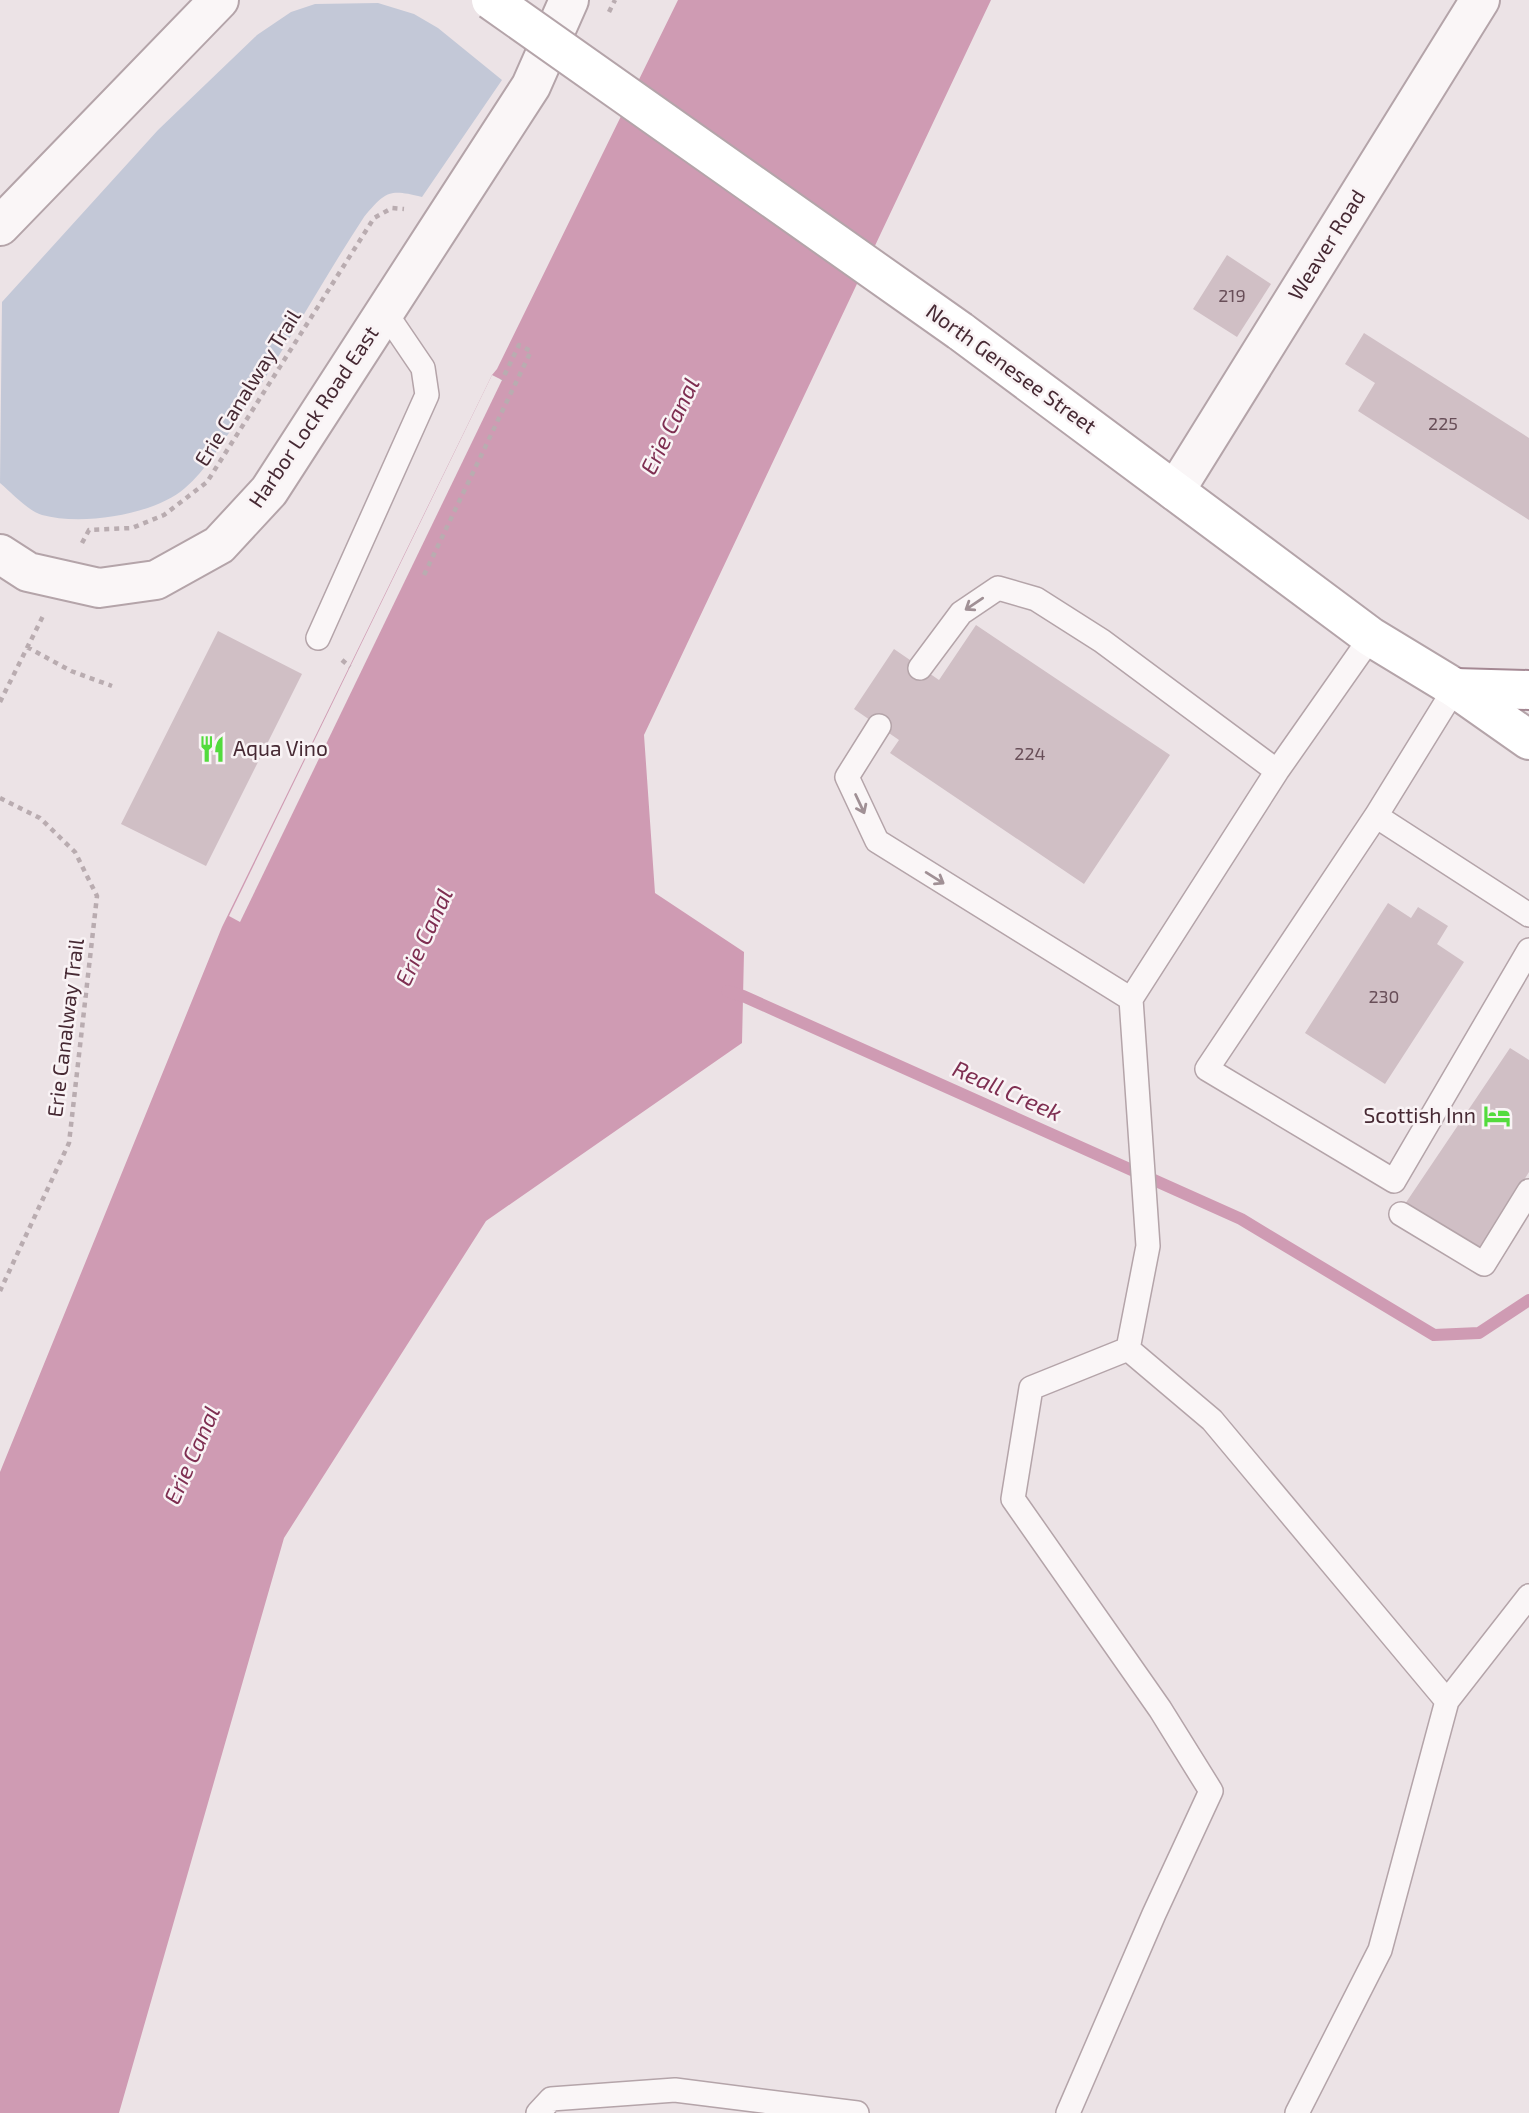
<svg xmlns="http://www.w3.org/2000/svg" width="1529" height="2113" viewBox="0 0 1529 2113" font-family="'Exo 2',sans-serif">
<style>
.green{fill:#c3c8d7}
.water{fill:#cf9bb3}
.pier{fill:#ece3e6}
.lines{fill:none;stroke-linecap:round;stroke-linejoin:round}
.stream{stroke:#cf9bb3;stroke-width:12}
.building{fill:#d0bfc5}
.lane-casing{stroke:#b4a4a9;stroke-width:26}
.street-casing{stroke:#b4a4a9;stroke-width:42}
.secondary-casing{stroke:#b4a4a9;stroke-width:42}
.highway-casing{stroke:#a48893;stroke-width:42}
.path{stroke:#b9acb0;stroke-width:4.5;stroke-dasharray:5 5;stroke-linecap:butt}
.lane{stroke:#faf6f7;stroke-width:23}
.street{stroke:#faf6f7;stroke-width:38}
.secondary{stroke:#fff;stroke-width:38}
.highway{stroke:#fff;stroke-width:38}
.secondary-bridge-casing{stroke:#b4a4a9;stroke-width:42;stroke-linecap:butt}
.secondary-bridge{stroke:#fff;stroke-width:38}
.oneway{stroke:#a09095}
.labels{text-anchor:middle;stroke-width:5;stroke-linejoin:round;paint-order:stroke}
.number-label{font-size:18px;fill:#684e58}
.street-label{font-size:21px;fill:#462933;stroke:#f9f3f5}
.poi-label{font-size:21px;fill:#462933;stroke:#f9f3f5;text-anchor:start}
.water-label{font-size:23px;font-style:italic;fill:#7e2e51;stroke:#f9f3f5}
</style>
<rect width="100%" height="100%" fill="#ece3e6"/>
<path class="green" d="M378,3L414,14L438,28L502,80L422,197C389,189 386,191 364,217C320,284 282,355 237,421C221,444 206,470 185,488C154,515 82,526 42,515C28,511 12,493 0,483L2,302L158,130L257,35L291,12L315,4Z"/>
<path class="water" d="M678,0H991L644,735L655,893L744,952L742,1043L486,1221L284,1538L119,2113H0V1472L222,927L492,375L497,369Z"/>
<path class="pier" d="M492,375L502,380L240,922L229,916Z"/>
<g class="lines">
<path class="stream" d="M727,991L743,996L1241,1219L1434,1335L1479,1333L1529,1300"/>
</g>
<path class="building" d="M1227,255L1271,284L1237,337L1193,309Z
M1364,333L1529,438V520L1358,411L1375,383L1345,364Z
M976,625L1170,755L1084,884L890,753L899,740L854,709L894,649L939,680Z
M218,631L302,674L206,866L121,824Z
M1388,903L1411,918L1418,907L1448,926L1437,944L1464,962L1385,1084L1305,1033Z
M1510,1048L1529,1060V1172L1479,1252L1405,1204Z"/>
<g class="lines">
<defs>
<path id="lane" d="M318,638L427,395L423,368L385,312
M920,668L961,613L998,588L1036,599L1102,641L1277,771
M1455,688L1376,816L1207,1069L1394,1181L1529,950
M879,726L847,777L877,841L1131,999
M1376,816L1529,915
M1401,1214L1484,1264L1529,1191
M1128,1349L1148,1246L1131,999L1277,771L1371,637
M538,2113L551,2099L675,2090L857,2113
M1068,2113L1154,1914L1211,1791L1160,1709L1013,1499L1031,1388L1128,1349L1212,1420L1447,1701
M1297,2113L1380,1950L1447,1701L1529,1596"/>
<path id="street" d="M0,226L219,0
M1175,491L1480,0
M0,554L28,572L99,588L156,580L219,545L269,491L439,228L531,86L569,0"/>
<path id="secondary" d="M960,331L1371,637L1455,688L1529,740"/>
<path id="highway" d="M1455,688L1529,690"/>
</defs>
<use href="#lane" class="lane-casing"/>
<use href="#street" class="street-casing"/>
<use href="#secondary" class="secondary-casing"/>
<use href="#highway" class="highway-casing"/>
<path class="path" d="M609,12L615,0
M82,543L89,530L132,528L164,515L207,482L374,218L392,208L404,209
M424,575L531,351L519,345L502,380
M27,647L71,671L112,686
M342,660L350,667
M0,702L43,616
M0,798L40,818L75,852L97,896L69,1143L0,1291"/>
<use href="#lane" class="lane"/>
<use href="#street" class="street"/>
<use href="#secondary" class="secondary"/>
<use href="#highway" class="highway"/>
<defs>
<path id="secondary-bridge" d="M491,0L960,331"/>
</defs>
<use href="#secondary-bridge" class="secondary-bridge-casing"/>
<use href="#secondary-bridge" class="secondary-bridge"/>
</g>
<defs><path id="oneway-shaft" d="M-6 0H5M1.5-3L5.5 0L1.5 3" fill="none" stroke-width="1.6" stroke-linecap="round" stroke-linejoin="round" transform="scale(1.75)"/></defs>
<g class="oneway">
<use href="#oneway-shaft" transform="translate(974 604) rotate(146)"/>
<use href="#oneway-shaft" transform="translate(860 804) rotate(65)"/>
<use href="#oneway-shaft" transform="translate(935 878) rotate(32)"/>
</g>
<defs>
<symbol id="restaurant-bare" viewBox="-9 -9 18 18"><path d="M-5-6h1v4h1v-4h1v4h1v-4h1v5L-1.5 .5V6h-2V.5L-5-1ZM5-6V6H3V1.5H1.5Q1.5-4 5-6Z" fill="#53db3d" stroke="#f9f3f5" stroke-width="2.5" paint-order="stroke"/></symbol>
<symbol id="hotel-bare" viewBox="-9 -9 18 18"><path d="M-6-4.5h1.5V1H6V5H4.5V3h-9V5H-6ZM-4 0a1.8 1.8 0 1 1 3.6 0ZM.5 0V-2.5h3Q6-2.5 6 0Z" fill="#53db3d" stroke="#f9f3f5" stroke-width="2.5" paint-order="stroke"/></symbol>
</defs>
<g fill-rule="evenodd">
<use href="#restaurant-bare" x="193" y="730" width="38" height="38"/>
<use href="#hotel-bare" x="1478" y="1097" width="38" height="38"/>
</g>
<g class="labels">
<g class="number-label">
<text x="1232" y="302">219</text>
<text x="1443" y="430">225</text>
<text x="1030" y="760">224</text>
<text x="1384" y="1003">230</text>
</g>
<g class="street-label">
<text transform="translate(1327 245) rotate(-58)" y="7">Weaver Road</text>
<text transform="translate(1011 369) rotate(36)" y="7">North Genesee Street</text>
<text transform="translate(248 388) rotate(-58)" y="7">Erie Canalway Trail</text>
<text transform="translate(314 417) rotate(-56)" y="7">Harbor Lock Road East</text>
<text transform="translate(66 1028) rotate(-83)" y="7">Erie Canalway Trail</text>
</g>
<g class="poi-label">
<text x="233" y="756">Aqua Vino</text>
<text x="1476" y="1123" text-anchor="end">Scottish Inn</text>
</g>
<g class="water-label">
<text transform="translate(670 426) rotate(-64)" y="8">Erie Canal</text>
<text transform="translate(424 937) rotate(-65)" y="8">Erie Canal</text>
<text transform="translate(1007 1091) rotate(24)" y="8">Reall Creek</text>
<text transform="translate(192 1455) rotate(-66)" y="8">Erie Canal</text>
</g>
</g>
</svg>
